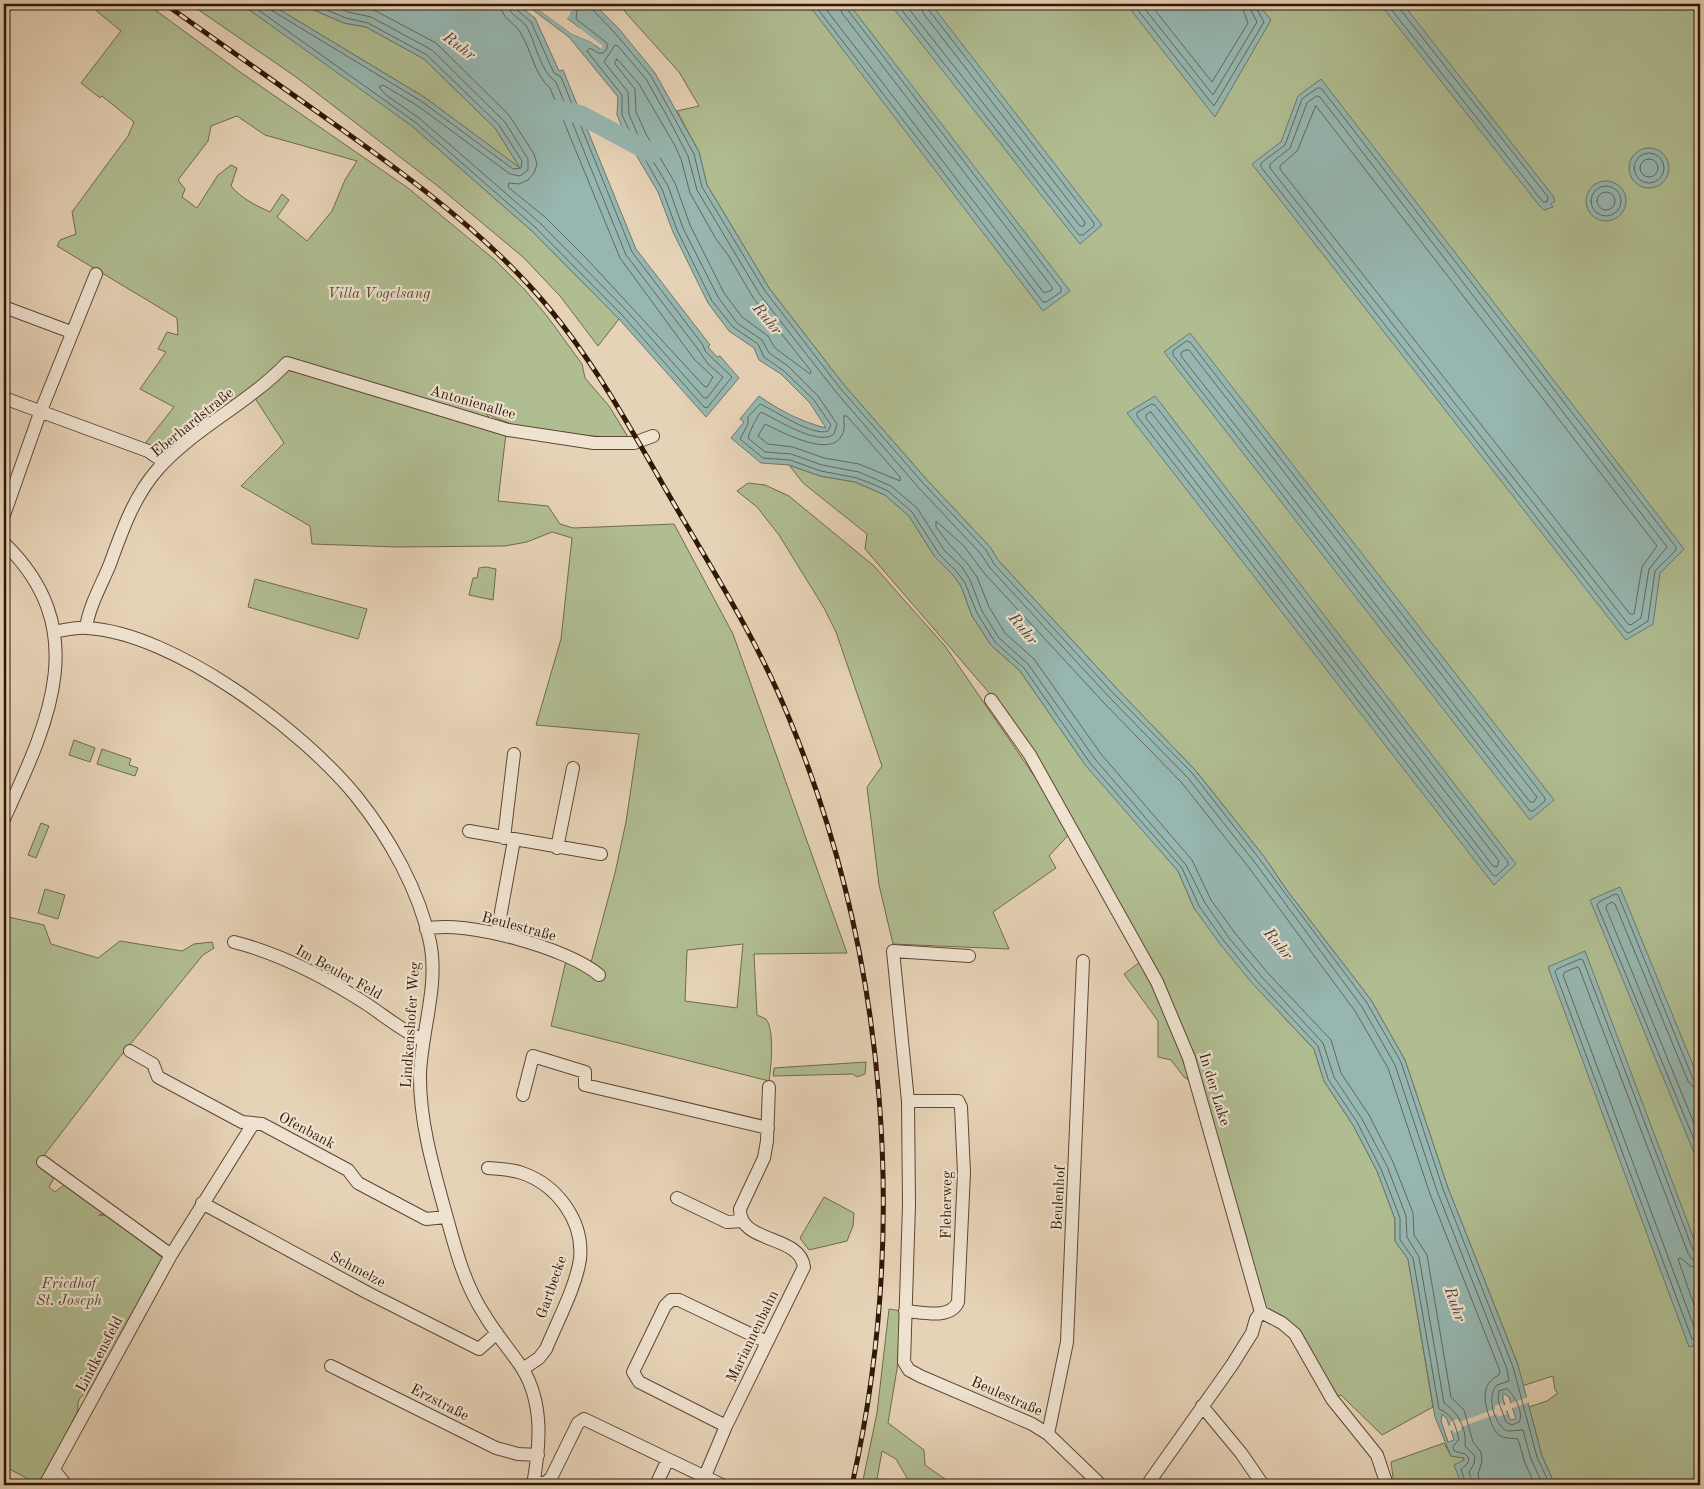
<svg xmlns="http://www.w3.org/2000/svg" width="1704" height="1489" viewBox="0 0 1704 1489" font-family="'Old Standard TT',serif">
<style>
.green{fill:#b0bd91;stroke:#706a4b;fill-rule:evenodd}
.water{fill:#96b7b1;stroke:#6e776c;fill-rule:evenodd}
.pier{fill:#e6d2b6}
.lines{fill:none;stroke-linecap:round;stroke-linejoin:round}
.shore{stroke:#64675b;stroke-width:1}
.river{stroke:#96b7b1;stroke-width:19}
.minor-casing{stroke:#5e4631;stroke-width:14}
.minor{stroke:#efe2d0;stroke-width:12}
.rail-casing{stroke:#311705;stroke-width:5}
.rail{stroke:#efe2d0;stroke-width:3;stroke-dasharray:9;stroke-linecap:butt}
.labels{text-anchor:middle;stroke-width:4.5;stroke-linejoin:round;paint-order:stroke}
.park-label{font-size:15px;font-style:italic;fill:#57492f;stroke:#efe2d0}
.street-label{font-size:15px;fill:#311705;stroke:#efe2d0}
.water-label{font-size:16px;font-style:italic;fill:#4f4739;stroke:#efe2d0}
</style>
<rect width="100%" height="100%" fill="#e6d2b6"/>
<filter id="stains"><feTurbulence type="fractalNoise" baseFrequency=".004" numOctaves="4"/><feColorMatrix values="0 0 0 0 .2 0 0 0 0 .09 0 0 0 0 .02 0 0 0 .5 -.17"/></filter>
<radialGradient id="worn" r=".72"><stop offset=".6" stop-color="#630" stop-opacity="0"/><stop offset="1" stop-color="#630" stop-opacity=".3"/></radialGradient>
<path class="green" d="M88,4H147L240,72L408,188L495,260L525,290L547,316L582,364L585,378L609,406L628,437L619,438C576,434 525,435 486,413L495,426L506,433L498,501L548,506L560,524L573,528L674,524L733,634L847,953L754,954L757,1015L766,1019C775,1031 771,1067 769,1081L551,1026L567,956L590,966L615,873L626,822L639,734L536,725L561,639L572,538L552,532L527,542L505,546L398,547L312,544L310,526L241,486L284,443L251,392L173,449L143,446L174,407L140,389L166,352L158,349L167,332L178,335L177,318L57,246L60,240L76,234L72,212L128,136L134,122L102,96L100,98L81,83L121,31ZM237,116L265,135L357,161L345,180L332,211L307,241L277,217L289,200L282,194L270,212C255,205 242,199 231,186L237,168L231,165L218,175L197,208L182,197L185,189L178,180L208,141L211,126ZM743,944L737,1008L685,1001L687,950Z
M190,4H241L366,92L412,126L532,231L619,319L598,346L560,296L523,257L439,187L296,77Z
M270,4H300L344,23L366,27L424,59L495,128L521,169L424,97Z
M618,4H1700V1485H1555L1542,1456L1529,1407L1547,1401L1558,1393L1555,1390L1553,1376L1522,1386L1518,1365L1448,1188L1405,1060L1371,1000L1286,889L1265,858L1196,771L1119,691L998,560L990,547L927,480L844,385L769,288L707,185L699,152L677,111L699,106L679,72Z
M789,465L820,476L855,482L873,490L885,495L909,516L935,557L953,575L961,586L972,616L991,645L1020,671L1080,757L1178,871L1194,908L1279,1012L1314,1049L1324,1081L1353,1125L1377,1171L1395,1219V1241L1408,1259L1433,1407L1382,1435L1341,1395L1334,1398L1296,1333L1263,1312L1197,1085L1184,1077L1171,1060L1158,1057V1021L1124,974L1144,959L991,695L865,549L867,534L803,483Z
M748,483L765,485L789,496L874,566L945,646L1072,831L1049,856L1056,868L993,912L1009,949L893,944L879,885L867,787L882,766L836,632L824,608L779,535L757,507L737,491Z
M486,567L496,569L493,600L469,595L473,578H477L479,568Z
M255,579L367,609L358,639L248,607Z
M74,740L95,748L90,762L69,755Z
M102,749L131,759L129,765L138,768L135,776L97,764Z
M41,823L49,826L36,858L28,855Z
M45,889L65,895L58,919L38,913Z
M4,916L44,925L51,944L98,958L120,941L182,951L194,944L212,942L214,948L203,955L119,1058L39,1162L54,1178L49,1187L55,1192L64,1185L110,1214L99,1215H108L164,1259L90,1391C80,1396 77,1399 78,1411L39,1485L4,1466Z
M866,1062L865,1074L857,1077L853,1074L773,1076L774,1068Z
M824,1197L854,1213L853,1226L847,1241L809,1250L800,1238Z
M889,1309L901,1311L897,1369L888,1423L924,1450L925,1465L945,1479L946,1485H911L896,1459L882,1451L876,1485H862L877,1413Z
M1444,1443L1451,1456L1464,1458L1459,1479L1462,1485H1394L1391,1462Z"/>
<path class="water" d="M241,4H270L424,97L520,168L495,128L424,59L366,27L344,23L300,4H517L535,18L559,71L563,70L636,249L710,345L708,347L717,357L720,356L739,378L706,417L619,319L532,231L412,126Z
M525,4H531L572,34L591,42L600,49L575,24L567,19L569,14L572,13L564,4H594L619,29L655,73L699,152L707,185L769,288L844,385L927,480L990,547L998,560L1119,691L1196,771L1265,858L1286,889L1371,1000L1405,1060L1448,1188L1518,1365L1542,1456L1555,1485H1462L1454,1465L1464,1460V1458L1451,1456L1435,1417L1408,1259L1395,1241V1219L1377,1171L1353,1125L1324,1081L1314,1049L1252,983L1220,944L1194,908L1178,871L1086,766L1020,671L991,645L972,616L961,586L953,575L935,557L909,516L885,495L855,482L820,476L789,465L761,463L731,438L744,422L740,419L759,396C780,411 802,422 826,428L810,403L781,374L759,360L754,348L729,331L708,303L673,232L658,192L629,143L617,115L618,97L569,37ZM1503,1393L1509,1397L1516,1419L1510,1420L1503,1399ZM1442,1414L1447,1419L1454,1440L1448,1442L1441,1421Z
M808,4H849L1070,291L1043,311Z
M890,4H931L1102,225L1080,244Z
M1126,4H1258L1271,20L1215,117Z
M1380,4H1403L1553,196L1555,201L1551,204L1553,207L1544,210L1539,205Z
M1321,79L1684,549L1660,573L1653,624L1626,640L1252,164L1281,142L1298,96Z
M1629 168a20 20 0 1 1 40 0a20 20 0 1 1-40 0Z
M1586 201a20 20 0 1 1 40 0a20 20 0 1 1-40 0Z
M1190,333L1554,800L1530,820L1164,352Z
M1155,396L1516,864L1494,885L1127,413Z
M1620,887L1700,1082V1167L1590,900Z
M1585,951L1700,1255V1344L1689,1347L1548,967Z"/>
<path class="pier" d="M531,4H536L573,32L589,38L565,21L566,13L570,12L562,4H564L572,11L567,19L603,46L601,49L591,42L572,34Z
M1528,1397L1530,1402L1510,1409L1509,1404Z
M1502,1403L1503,1406L1507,1404L1509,1410L1505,1411L1506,1414L1498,1417L1497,1414L1461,1427V1430L1454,1433L1453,1430L1449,1431L1447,1427L1451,1425L1450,1422L1457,1419L1459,1422L1495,1409V1406Z"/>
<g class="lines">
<path class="shore" d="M250,4L415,122L535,227L623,316L704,407L707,408L732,377L705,351L703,345L632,252L561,77L554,73L531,22L516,9L514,4
M268,4L271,10L421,101L513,169L521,168L522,161L499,125L427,55L368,23L346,18L312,4
M328,4L348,12L371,17L432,50L505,122L528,159V170L520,176L510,174L418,106L383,85L379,87L386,95L419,118L540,223L627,311L704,398H707L723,377L708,364L697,348L626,255L556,82C540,71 536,44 527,27C521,18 509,16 508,4
M347,4L374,10L436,43L509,115L534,154L537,164L534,173L528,180L519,184L509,183L508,187L545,217L586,258L704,386L707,387L713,377L694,359L620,258L550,88C534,74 531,49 520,32C513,21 501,19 501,4
M572,4L577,10L576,19L607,43V49L603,53H598L590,48L587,51L622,95V115L634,140L662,189L677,230L712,301L733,327L758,344L764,357L784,371L814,400L831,425L828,431C813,437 774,410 760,404L748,417V424L740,439L763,458L790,460L821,471L857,478L875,485L888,491L912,512L939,554L957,572L965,583L977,613L995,642L1024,668L1090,763L1182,868L1199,906L1224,941L1256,980L1318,1046L1328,1079L1357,1122L1381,1169L1400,1218V1240L1413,1258L1439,1409C1454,1416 1454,1422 1459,1439L1453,1447L1454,1451L1465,1454L1469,1458L1468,1463L1461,1469L1466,1485
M591,4L592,9L615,33L651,76L694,154L702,187L765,291L840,388L923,483L986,550L994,564L1115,695L1193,774L1261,861L1367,1003L1401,1062L1443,1189L1513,1367L1537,1457L1550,1485
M814,4L1043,302H1046L1061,292V288L847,9L845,4
M822,4L1044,293L1052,290V287L842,13L839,4
M897,4L1079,235H1083L1094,226V223L928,9L927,4
M905,4L1080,226H1084L1085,222L923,13L921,4
M1133,4L1214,106L1264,22L1254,4
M1141,4L1213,95L1257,22L1248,4
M1150,4L1212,82L1248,23L1241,4
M1387,4L1543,202H1547L1548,197L1400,9L1399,4
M617,59L639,84L674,144L681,159L690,193L716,239L728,255L754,299L811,371L810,374L775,348L768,336L742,317L724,293L690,225L675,183L646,134L636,112L635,89L615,64Z
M1318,88H1321L1676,547V550L1655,571L1648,621L1629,633L1626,632L1261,167V163L1285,145L1302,99Z
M1317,96L1320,97L1667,547L1649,569L1641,618L1631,625L1628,624L1270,168V164L1290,148L1307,103Z
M1316,106L1657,546L1642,567L1634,614H1630L1280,169V166L1297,151Z
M1634 168a15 15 0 1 1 30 0a15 15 0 1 1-30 0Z
M1640 168a9 9 0 1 1 18 0a9 9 0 1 1-18 0Z
M1591 201a15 15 0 1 1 30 0a15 15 0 1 1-30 0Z
M1597 201a9 9 0 1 1 18 0a9 9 0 1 1-18 0Z
M1187,341L1190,342L1545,798V801L1533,811H1530L1173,355V351Z
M1186,350H1189L1537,797L1534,802H1530L1181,356V353Z
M1152,404L1155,405L1508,862V865L1496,876L1493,875L1137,416V413Z
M1151,412L1499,861L1497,867L1493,866L1146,418V415Z
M844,416H847L900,477V481L859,464L824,458L793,447L768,444L758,436L765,424C782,432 831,459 842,435C846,428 843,422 844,416Z
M1700,1082L1693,1079L1618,895L1615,894L1599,902L1597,905L1700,1154
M1700,1088L1693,1087L1688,1081L1615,904L1612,902L1607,905L1606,908L1700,1138
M1700,1254L1693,1250L1583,960L1580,959L1557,969L1555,972L1692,1339L1700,1340
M1700,1261L1692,1259L1688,1253L1579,968L1577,967L1565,972L1563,975L1696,1332L1700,1333
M1700,1268L1690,1266L1681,1258L1678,1259L1700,1322
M1507,1389C1515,1395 1524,1413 1519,1422L1512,1425L1506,1422L1498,1400L1499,1391Z
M1473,1485L1469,1472L1474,1464L1475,1456L1465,1446C1467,1429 1458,1412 1444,1403L1419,1257L1407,1237L1406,1216L1387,1166L1362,1119L1334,1077L1323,1043L1261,976L1229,938L1205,903L1186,865L1095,759L1028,664L999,638L982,611L970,580L962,567L944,550L917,508L891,486L859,472L822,465L791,454L765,452L748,438C749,433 757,416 761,412C776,419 819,447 834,434L837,424L818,396L788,366L769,353L762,340L737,323L718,297L683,228L668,186L639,138L629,114L628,92L604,62L615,45L618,46L646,79L667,116L688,156L697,190L760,295L836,392L918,487L981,554L990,568L1111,699L1188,778L1256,864L1362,1007L1395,1065L1437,1191L1507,1369L1509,1381L1497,1385C1486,1396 1494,1424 1507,1431L1523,1430L1531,1459L1543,1485
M1480,1485L1478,1474L1482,1462L1481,1452L1473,1442L1464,1410L1451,1397L1427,1255L1414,1235L1413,1213L1393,1162L1369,1115L1341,1073L1331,1040L1266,971L1235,933L1211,900L1192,860L1101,754L1034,659L1005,633L989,607L977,577L967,563L950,545L936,527V521L964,546L984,573L1105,704L1182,783L1250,869L1355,1011L1388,1068L1430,1194L1500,1371L1499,1375C1480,1384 1484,1402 1490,1419C1492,1425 1494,1431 1499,1435C1505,1439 1512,1438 1518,1439L1525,1463L1535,1485"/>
<path class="river" d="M557,109L581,115L652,153"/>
<defs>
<path id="minor" d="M4,307L71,332
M4,398L148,451L164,462
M4,515L40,413L96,274
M4,543C94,630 48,723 4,819
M86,628C89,606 102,584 110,564C122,531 134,496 158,469C193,429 249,403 287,363L508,430L594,443H634L653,436
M54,632C65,630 76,627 87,628C174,633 302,730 356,796C389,837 419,890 430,942C439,985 422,1029 420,1073C419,1121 434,1171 447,1218C456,1251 465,1285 484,1314C495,1333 510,1350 522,1368C544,1403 540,1446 533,1485
M991,700L1030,755L1157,982L1189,1058L1261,1312L1282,1323L1295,1334L1332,1399L1377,1455L1387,1485
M469,831L601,854
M504,838L514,754
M557,848L573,768
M426,929C464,919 570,949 599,975
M497,934L514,840
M234,942C281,954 325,977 365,1003C385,1016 402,1031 423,1040
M969,956L893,951L908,1101L909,1205L904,1362L909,1370L920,1376L1032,1424L1048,1434L1101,1485
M130,1051L153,1064L158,1077L242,1122L262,1124L320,1155L348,1170L358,1183L426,1219L446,1217
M523,1095L533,1056L585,1072V1085L768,1128
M43,1162L171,1255
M488,1168C499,1169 511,1169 522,1173C557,1185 584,1221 580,1259C576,1287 557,1322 546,1349L539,1358L523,1369
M677,1198L727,1222L742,1221
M202,1203L368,1293L479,1349L497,1333
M905,1311C922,1312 950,1320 958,1302L964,1173L961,1107L958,1101H908
M331,1366L496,1448L518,1454L538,1455
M1202,1406L1241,1453L1263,1485
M726,1426L639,1382L633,1372L665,1306L671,1300H679L767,1342
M1048,1434L1067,1342L1083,961
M54,1470L66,1485
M705,1476L726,1426L804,1267C800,1234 739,1244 740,1209L764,1158L767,1141L769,1087
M533,1483H545L551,1478L578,1423L584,1419L722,1485
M45,1485L171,1255L253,1124
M656,1485L668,1459
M1147,1485L1232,1365L1252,1333L1256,1319L1261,1312"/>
</defs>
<use href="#minor" class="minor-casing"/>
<use href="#minor" class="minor"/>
<defs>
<path id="rail" d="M165,4C220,43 275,82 330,121C399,170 468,220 526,282C589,349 631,430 677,509C717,577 759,644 789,718C888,957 909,1233 852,1485"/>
</defs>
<use href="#rail" class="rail-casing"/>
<use href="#rail" class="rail"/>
</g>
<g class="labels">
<g class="park-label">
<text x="379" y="298">Villa Vogelsang</text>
<text x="69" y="1288">Friedhof<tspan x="69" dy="17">St. Joseph</tspan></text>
</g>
<g class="street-label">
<text transform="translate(473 402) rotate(16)" y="5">Antonienallee</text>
<text transform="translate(192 422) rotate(-39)" y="5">Eberhardstraße</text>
<text transform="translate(519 926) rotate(15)" y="5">Beulestraße</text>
<text transform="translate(339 972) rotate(29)" y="5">Im Beuler Feld</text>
<text transform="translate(410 1025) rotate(-86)" y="5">Lindkenshofer Weg</text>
<text transform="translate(1215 1089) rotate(73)" y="5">In der Lake</text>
<text transform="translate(307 1130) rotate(28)" y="5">Ofenbank</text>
<text transform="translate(1058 1198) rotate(-87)" y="5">Beulenhof</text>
<text transform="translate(946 1205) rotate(-89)" y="5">Fleherweg</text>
<text transform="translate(358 1269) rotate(28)" y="5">Schmelze</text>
<text transform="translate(551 1287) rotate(-71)" y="5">Gartbecke</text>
<text transform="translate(752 1336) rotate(-64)" y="5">Mariannenbahn</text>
<text transform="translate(99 1354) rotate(-62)" y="5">Lindkensfeld</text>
<text transform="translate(1007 1396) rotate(24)" y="5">Beulestraße</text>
<text transform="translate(440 1402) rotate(27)" y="5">Erzstraße</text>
</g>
<g class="water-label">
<text transform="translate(460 45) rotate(37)" y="6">Ruhr</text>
<text transform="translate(768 318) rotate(50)" y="6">Ruhr</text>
<text transform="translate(1024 628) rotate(51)" y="6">Ruhr</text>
<text transform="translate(1279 943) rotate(51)" y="6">Ruhr</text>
<text transform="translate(1456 1304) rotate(71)" y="6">Ruhr</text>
</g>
</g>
<rect width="1704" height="1489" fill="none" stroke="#e6d2b6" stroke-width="20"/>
<rect x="5" y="5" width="1694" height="1479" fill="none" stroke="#311705" stroke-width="2.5"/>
<rect x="10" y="10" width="1684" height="1469" fill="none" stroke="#311705"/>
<rect width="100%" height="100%" filter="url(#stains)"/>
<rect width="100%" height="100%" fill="url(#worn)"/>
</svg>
